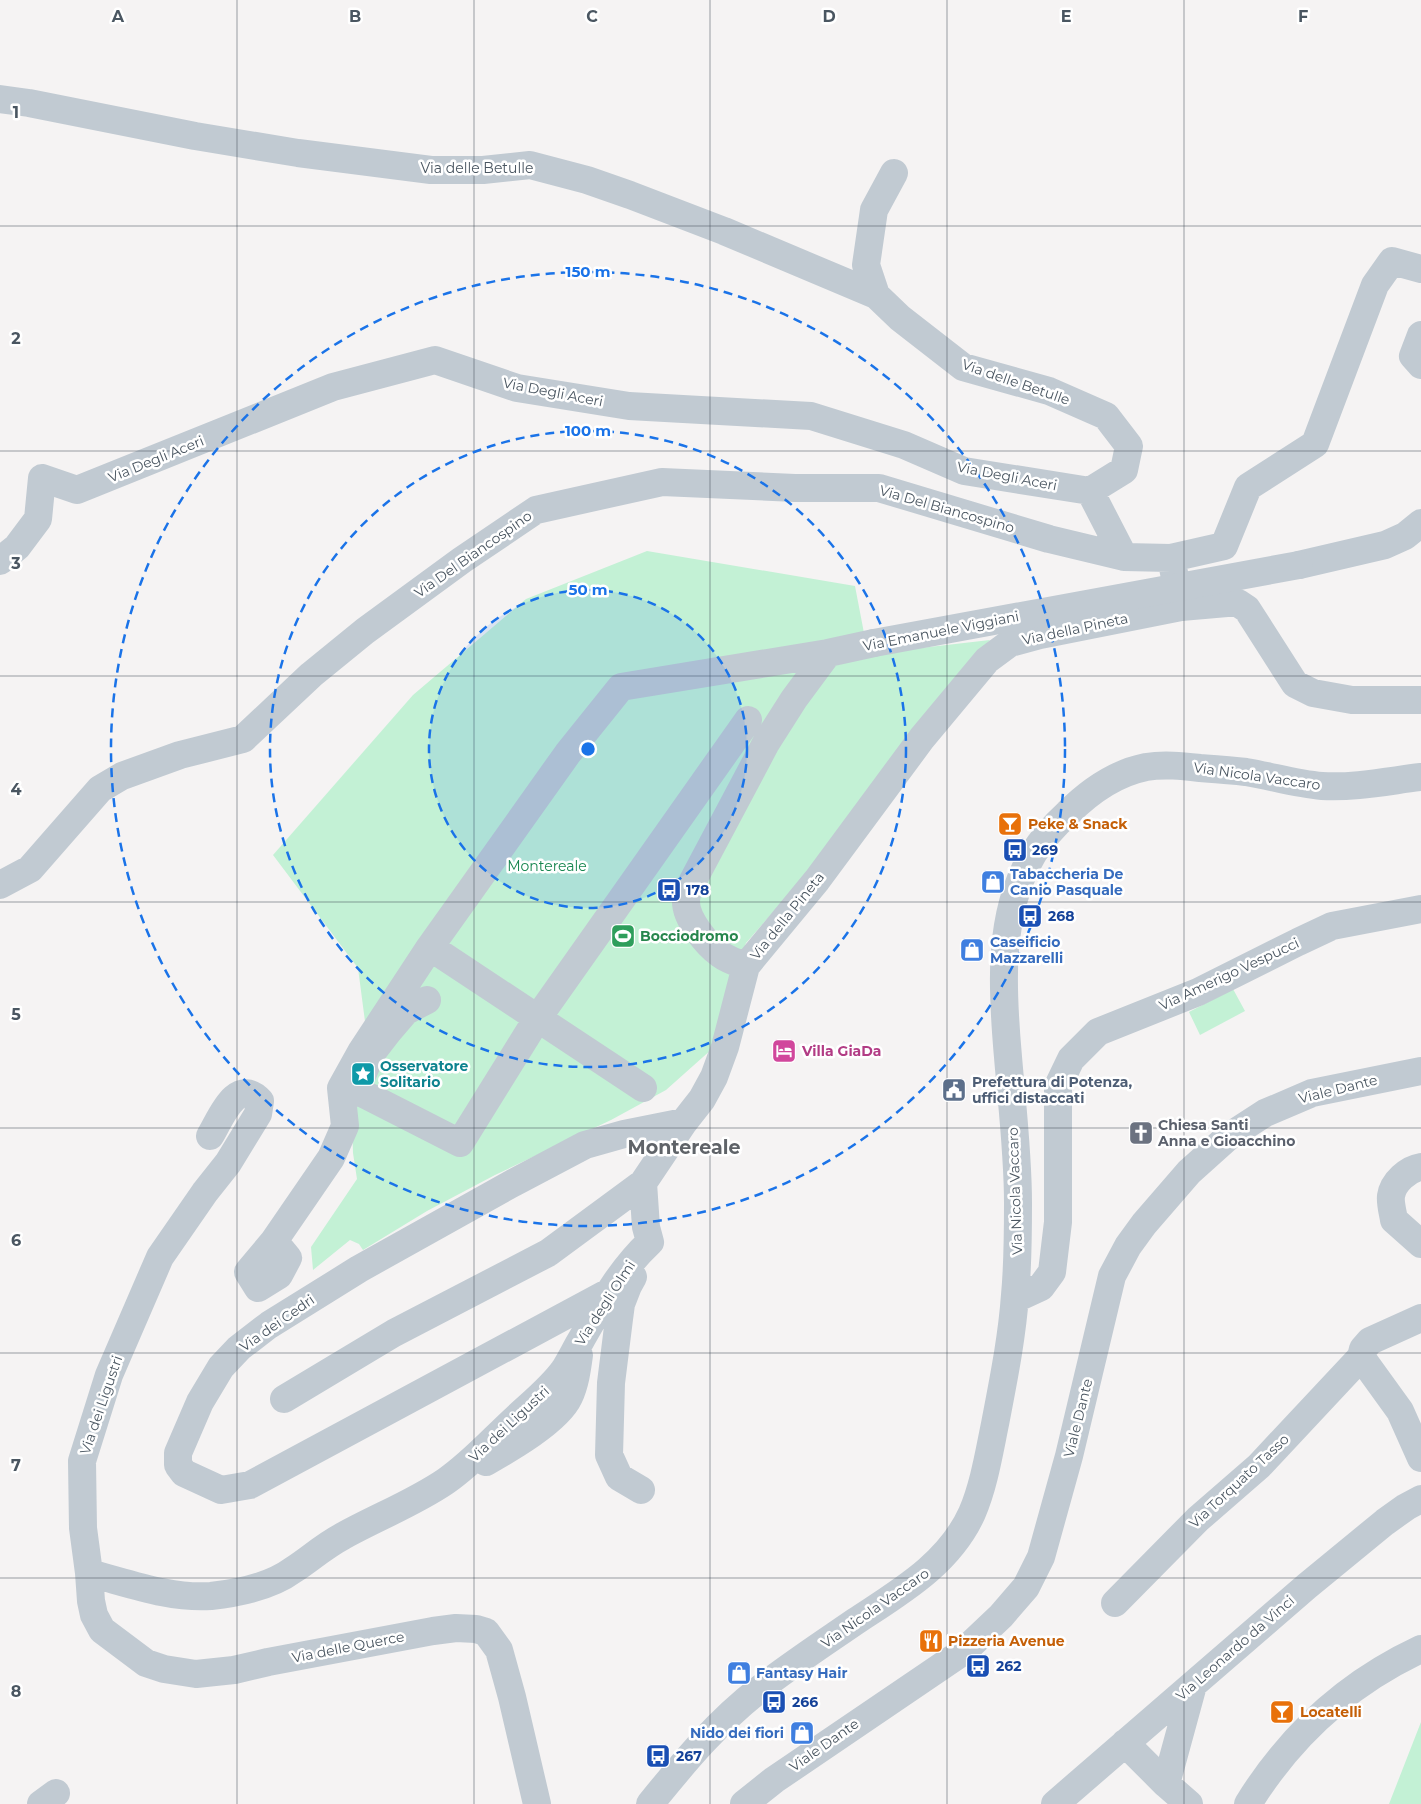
<svg xmlns="http://www.w3.org/2000/svg" width="1421" height="1804" viewBox="0 0 1421 1804" font-family="Montserrat,sans-serif">
<style>
.green{fill:#c3f1d5}
.lines{fill:none;stroke-linecap:round;stroke-linejoin:round}
.minor{stroke:#c1cad2;stroke-width:28}
.minor-bridge{stroke:#c1cad2;stroke-width:28}
.grid{fill:none;stroke:#4a5661;stroke-width:1;stroke-opacity:0.55}
.ring{fill:none;stroke:#1a73e8;stroke-width:2.5;stroke-dasharray:9 6}
.labels{text-anchor:middle;stroke-width:5;stroke-linejoin:round;paint-order:stroke}
.street-label{font-size:14px;fill:#4a5661;stroke:#fff}
.food-label{font-size:14px;font-weight:bold;fill:#c56008;stroke:#fff;text-anchor:start}
.transit-label{font-size:14px;font-weight:bold;fill:#164399;stroke:#fff;text-anchor:start}
.park-label{font-size:14px;fill:#17864f;stroke:#fff}
.shop-label{font-size:14px;font-weight:bold;fill:#366cbe;stroke:#fff;text-anchor:start}
.leisure-label{font-size:14px;font-weight:bold;fill:#27864d;stroke:#fff;text-anchor:start}
.hotel-label{font-size:14px;font-weight:bold;fill:#b23c85;stroke:#fff;text-anchor:start}
.culture-label{font-size:14px;font-weight:bold;fill:#0d838f;stroke:#fff;text-anchor:start}
.service-label{font-size:14px;font-weight:bold;fill:#4e5e75;stroke:#fff;text-anchor:start}
.worship-label{font-size:14px;font-weight:bold;fill:#5b616d;stroke:#fff;text-anchor:start}
.district-label{font-size:19px;font-weight:bold;fill:#5f6368;stroke:#fff}
.grid-label{font-size:16px;text-anchor:middle;font-weight:bold;fill:#4a5661;stroke:#fff;stroke-width:5;stroke-linejoin:round;paint-order:stroke}
.centre{fill:#1a73e8;stroke:#fff;stroke-width:2.5}
.ring-label{font-size:15px;text-anchor:middle;font-weight:bold;fill:#1a73e8;stroke:#fff;stroke-width:5;stroke-linejoin:round;paint-order:stroke}
</style>
<rect width="100%" height="100%" fill="#f5f3f3"/>
<path class="green" d="M647,551L855,586L868,654L990,640L815,864L746,943L730,988L712,1049L666,1090L611,1120L495,1175L427,1211L363,1250L359,1244L350,1240L313,1270L311,1247L357,1179L353,1153L351,1089L366,1029L358,968L273,855L413,695L526,599Z
M1233,989L1245,1011L1200,1035L1189,1012Z
M1421,1722V1804H1389Z"/>
<g class="lines">
<path class="minor" d="M0,99L29,103L195,136L298,153L431,170H483L530,165L587,180L630,195L724,231L876,295
M894,173L874,210L866,265L876,295L900,318L963,367L1049,391L1106,416L1129,446L1124,470L1090,491
M1421,335L1413,356L1421,365
M1090,491L1124,557L1171,558
M0,561L17,547L38,519L42,478L77,490L333,387L435,360L517,388L629,406L811,416L904,445L964,471L1090,491
M1299,565L1385,545L1405,536L1421,523
M1181,607L1171,558L1224,546L1248,487L1315,444L1375,285L1392,261L1421,269
M0,885L30,869L100,789L122,776L180,755L243,739L311,675L365,631L462,560L536,510L662,482L795,488H879L1049,539L1124,557
M430,947L643,1088
M746,966C737,963 728,960 720,954C707,945 686,919 686,902C686,898 687,894 688,890L766,743L794,699L828,653L874,643
M427,1000L406,1011L388,1032L371,1054L356,1090L460,1143L537,1019L748,720
M210,1136C221,1118 236,1076 260,1101L258,1114L228,1163L205,1192L160,1257L109,1375L82,1461L83,1528L89,1573L91,1601L94,1615L102,1630L146,1663L164,1669L196,1674L234,1670L268,1662L433,1631L456,1628L476,1629L486,1632L499,1650L512,1697L537,1804
M1421,1167C1408,1169 1393,1182 1391,1196C1390,1203 1393,1213 1394,1220L1421,1244
M274,1241L288,1258L279,1275L258,1288L248,1272L274,1241L331,1158L345,1126L341,1088L361,1052L430,947L568,753L621,687L828,653
M633,1277L628,1286L621,1304L619,1319L611,1383L609,1455L619,1477L641,1490
M609,1292L250,1485L221,1490L184,1473L178,1465V1453L200,1402L221,1367L239,1348L269,1325L359,1269L513,1183L585,1145L624,1134L684,1122
M1015,1299L1041,1287L1052,1272L1058,1222V1086L1071,1059L1098,1032L1198,992L1298,942L1332,926L1421,909
M1421,1318L1370,1341L1363,1349L1361,1357L1400,1411L1421,1458
M284,1399L394,1333L548,1253L643,1183
M486,1462C509,1449 558,1421 569,1397C575,1384 577,1370 579,1355
M89,1573C128,1583 171,1599 211,1596C239,1593 270,1587 293,1570C310,1559 324,1546 343,1536C377,1517 414,1503 446,1481C472,1463 493,1439 516,1418C532,1403 551,1388 564,1370C570,1361 575,1350 581,1340C601,1305 620,1270 650,1242L646,1227L643,1183L684,1122L702,1099L714,1077L725,1047L746,966L817,880L922,738L987,660L1010,643L1040,635L1181,607L1227,603H1238L1247,609L1295,684L1313,693L1352,700H1421
M1115,1603L1198,1519L1259,1466L1361,1357
M1125,1743L1166,1784L1193,1685
M1166,1784L1189,1804
M41,1804L56,1793
M650,1804C684,1762 718,1721 761,1688C792,1664 824,1643 856,1621C900,1592 949,1564 972,1513C984,1485 989,1453 995,1424C1003,1382 1012,1338 1015,1295C1018,1264 1018,1233 1018,1203C1018,1154 1012,1105 1008,1057C1002,989 997,915 1033,854C1042,839 1055,825 1068,813C1089,792 1116,773 1146,767C1164,764 1182,766 1200,768C1215,769 1231,770 1246,772C1271,776 1296,784 1322,786C1354,788 1388,781 1421,777
M744,1804L774,1780L964,1651L1001,1616L1026,1587L1041,1557L1069,1456L1112,1276L1128,1246L1144,1224L1189,1172L1228,1137L1265,1113L1312,1093L1421,1071
M1055,1804L1307,1586L1385,1522L1406,1507L1421,1499
M1248,1804C1290,1736 1348,1683 1421,1649"/>
<path class="minor-bridge" d="M874,643L1299,565"/>
</g>
<path class="grid" d="M237,0V1804M474,0V1804M710,0V1804M947,0V1804M1184,0V1804M0,226H1421M0,451H1421M0,676H1421M0,902H1421M0,1128H1421M0,1353H1421M0,1578H1421"/>
<circle cx="588" cy="749" r="159" fill="#1a73e8" fill-opacity=".12"/>
<g class="ring">
<circle cx="588" cy="749" r="159"/>
<circle cx="588" cy="749" r="318"/>
<circle cx="588" cy="749" r="477"/>
</g>
<defs>
<symbol id="bar-square" viewBox="-11 -11 22 22"><rect x="-9" y="-9" width="18" height="18" rx="4" fill="#e8710a" stroke="#fff"/><path d="M-6-5H6L.8 .8V4.5H3.5V6h-7V4.5H-.8V.8Z" fill="#fff"/></symbol>
<symbol id="bus-square" viewBox="-11 -11 22 22"><rect x="-9" y="-9" width="18" height="18" rx="4" fill="#1a4fb4" stroke="#fff"/><path d="M-5-6H5V4H4V6H2V4H-2V6H-4V4H-5ZM-3.5-4V0h7V-4ZM-3.5 1.2v1.5H-2V1.2ZM2 1.2v1.5H3.5V1.2Z" fill="#fff"/></symbol>
<symbol id="shop-square" viewBox="-11 -11 22 22"><rect x="-9" y="-9" width="18" height="18" rx="4" fill="#3f7fe0" stroke="#fff"/><path d="M-5-2.5h2.3a2.7 3.5 0 0 1 5.4 0H5L5.5 6h-11ZM-1.5-2.5h3a1.5 2.3 0 0 0-3 0Z" fill="#fff"/></symbol>
<symbol id="stadium-square" viewBox="-11 -11 22 22"><rect x="-9" y="-9" width="18" height="18" rx="4" fill="#2e9e5b" stroke="#fff"/><path d="M0-5a6.5 5 0 1 0 0 10a6.5 5 0 1 0 0-10ZM-3.5-1.8h7v3.6h-7Z" fill="#fff"/></symbol>
<symbol id="hotel-square" viewBox="-11 -11 22 22"><rect x="-9" y="-9" width="18" height="18" rx="4" fill="#d1479c" stroke="#fff"/><path d="M-6-4.5h1.5V1H6V5H4.5V3h-9V5H-6ZM-4 0a1.8 1.8 0 1 1 3.6 0ZM.5 0V-2.5h3Q6-2.5 6 0Z" fill="#fff"/></symbol>
<symbol id="sight-square" viewBox="-11 -11 22 22"><rect x="-9" y="-9" width="18" height="18" rx="4" fill="#0f9aa8" stroke="#fff"/><path d="M0-6L1.8-2.2L6-1.7L2.9 1.2L3.7 5.4L0 3.3L-3.7 5.4L-2.9 1.2L-6-1.7L-1.8-2.2Z" fill="#fff"/></symbol>
<symbol id="civic-square" viewBox="-11 -11 22 22"><rect x="-9" y="-9" width="18" height="18" rx="4" fill="#5c6f8a" stroke="#fff"/><path d="M-.6-6.5H3V-4.5H.6V-3L4-1V1h2V6H-6V1h2V-1L-.6-3ZM-1.2 2.5V6h2.4V2.5Z" fill="#fff"/></symbol>
<symbol id="church-square" viewBox="-11 -11 22 22"><rect x="-9" y="-9" width="18" height="18" rx="4" fill="#6b7280" stroke="#fff"/><path d="M-1.2-6h2.4v3.5h3.3v2.4h-3.3V6h-2.4V-.1h-3.3v-2.4h3.3Z" fill="#fff"/></symbol>
<symbol id="restaurant-square" viewBox="-11 -11 22 22"><rect x="-9" y="-9" width="18" height="18" rx="4" fill="#e8710a" stroke="#fff"/><path d="M-5-6h1v4h1v-4h1v4h1v-4h1v5L-1.5 .5V6h-2V.5L-5-1ZM5-6V6H3V1.5H1.5Q1.5-4 5-6Z" fill="#fff"/></symbol>
</defs>
<g fill-rule="evenodd">
<use href="#bar-square" x="996" y="810" width="28" height="28"/>
<use href="#bus-square" x="1001" y="836" width="28" height="28"/>
<use href="#shop-square" x="979" y="868" width="28" height="28"/>
<use href="#bus-square" x="655" y="876" width="28" height="28"/>
<use href="#bus-square" x="1016" y="902" width="28" height="28"/>
<use href="#stadium-square" x="609" y="922" width="28" height="28"/>
<use href="#shop-square" x="958" y="936" width="28" height="28"/>
<use href="#hotel-square" x="770" y="1037" width="28" height="28"/>
<use href="#sight-square" x="349" y="1060" width="28" height="28"/>
<use href="#civic-square" x="940" y="1076" width="28" height="28"/>
<use href="#church-square" x="1127" y="1119" width="28" height="28"/>
<use href="#restaurant-square" x="917" y="1627" width="28" height="28"/>
<use href="#bus-square" x="964" y="1652" width="28" height="28"/>
<use href="#shop-square" x="725" y="1659" width="28" height="28"/>
<use href="#bus-square" x="760" y="1688" width="28" height="28"/>
<use href="#bar-square" x="1268" y="1698" width="28" height="28"/>
<use href="#shop-square" x="788" y="1719" width="28" height="28"/>
<use href="#bus-square" x="644" y="1742" width="28" height="28"/>
</g>
<g class="labels">
<g class="street-label">
<text x="477" y="173">Via delle Betulle</text>
<text transform="translate(1016 382) rotate(19)" y="5">Via delle Betulle</text>
<text transform="translate(553 392) rotate(11)" y="5">Via Degli Aceri</text>
<text transform="translate(156 459) rotate(-22)" y="5">Via Degli Aceri</text>
<text transform="translate(1007 476) rotate(11)" y="5">Via Degli Aceri</text>
<text transform="translate(947 509) rotate(16)" y="5">Via Del Biancospino</text>
<text transform="translate(473 554) rotate(-35)" y="5">Via Del Biancospino</text>
<text transform="translate(1075 629) rotate(-12)" y="5">Via della Pineta</text>
<text transform="translate(941 631) rotate(-11)" y="5">Via Emanuele Viggiani</text>
<text transform="translate(1257 776) rotate(8)" y="5">Via Nicola Vaccaro</text>
<text transform="translate(787 916) rotate(-51)" y="5">Via della Pineta</text>
<text transform="translate(1229 974) rotate(-25)" y="5">Via Amerigo Vespucci</text>
<text transform="translate(1338 1089) rotate(-14)" y="5">Viale Dante</text>
<text transform="translate(1015 1191) rotate(-92)" y="5">Via Nicola Vaccaro</text>
<text transform="translate(605 1303) rotate(-57)" y="5">Via degli Olmi</text>
<text transform="translate(277 1323) rotate(-35)" y="5">Via dei Cedri</text>
<text transform="translate(101 1405) rotate(-71)" y="5">Via dei Ligustri</text>
<text transform="translate(1078 1418) rotate(-76)" y="5">Viale Dante</text>
<text transform="translate(509 1424) rotate(-43)" y="5">Via dei Ligustri</text>
<text transform="translate(1239 1481) rotate(-43)" y="5">Via Torquato Tasso</text>
<text transform="translate(875 1608) rotate(-35)" y="5">Via Nicola Vaccaro</text>
<text transform="translate(348 1647) rotate(-11)" y="5">Via delle Querce</text>
<text transform="translate(1235 1648) rotate(-41)" y="5">Via Leonardo da Vinci</text>
<text transform="translate(824 1745) rotate(-35)" y="5">Viale Dante</text>
</g>
<g class="food-label">
<text x="1028" y="829">Peke &amp; Snack</text>
<text x="948" y="1646">Pizzeria Avenue</text>
<text x="1300" y="1717">Locatelli</text>
</g>
<g class="transit-label">
<text x="1032" y="855">269</text>
<text x="686" y="895">178</text>
<text x="1048" y="921">268</text>
<text x="996" y="1671">262</text>
<text x="792" y="1707">266</text>
<text x="676" y="1761">267</text>
</g>
<g class="park-label">
<text x="547" y="871">Montereale</text>
</g>
<g class="shop-label">
<text x="1010" y="879">Tabaccheria De<tspan x="1010" dy="16">Canio Pasquale</tspan></text>
<text x="990" y="947">Caseificio<tspan x="990" dy="16">Mazzarelli</tspan></text>
<text x="756" y="1678">Fantasy Hair</text>
<text x="784" y="1738" text-anchor="end">Nido dei fiori</text>
</g>
<g class="leisure-label">
<text x="640" y="941">Bocciodromo</text>
</g>
<g class="hotel-label">
<text x="802" y="1056">Villa GiaDa</text>
</g>
<g class="culture-label">
<text x="380" y="1071">Osservatore<tspan x="380" dy="16">Solitario</tspan></text>
</g>
<g class="service-label">
<text x="972" y="1087">Prefettura di Potenza,<tspan x="972" dy="16">uffici distaccati</tspan></text>
</g>
<g class="worship-label">
<text x="1158" y="1130">Chiesa Santi<tspan x="1158" dy="16">Anna e Gioacchino</tspan></text>
</g>
<g class="district-label">
<text x="684" y="1154">Montereale</text>
</g>
</g>
<g class="grid-label">
<text x="118" y="22">A</text>
<text x="355" y="22">B</text>
<text x="592" y="22">C</text>
<text x="829" y="22">D</text>
<text x="1066" y="22">E</text>
<text x="1303" y="22">F</text>
<text x="16" y="118">1</text>
<text x="16" y="344">2</text>
<text x="16" y="569">3</text>
<text x="16" y="795">4</text>
<text x="16" y="1020">5</text>
<text x="16" y="1246">6</text>
<text x="16" y="1471">7</text>
<text x="16" y="1697">8</text>
</g>
<circle cx="588" cy="749" r="8" class="centre"/>
<g class="ring-label">
<text x="588" y="277">150 m</text>
<text x="588" y="436">100 m</text>
<text x="588" y="595">50 m</text>
</g>
</svg>
